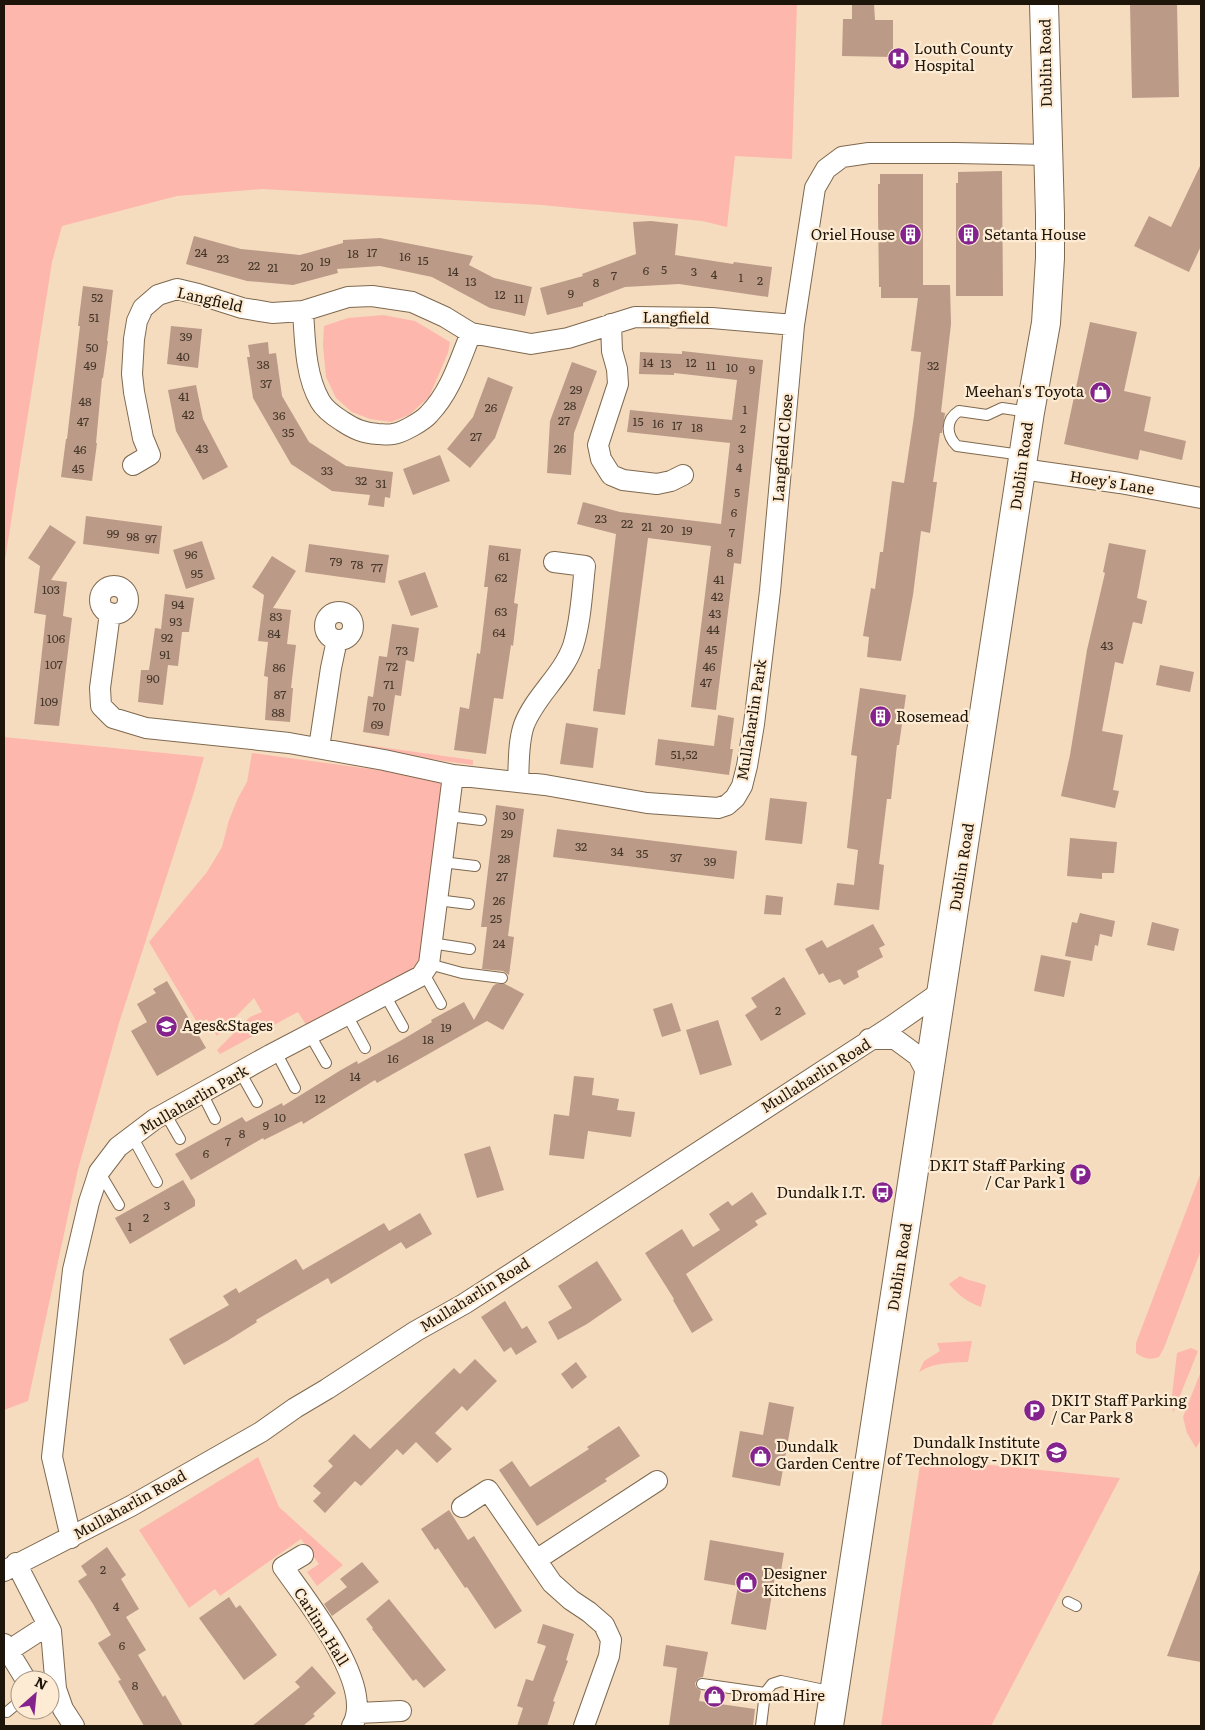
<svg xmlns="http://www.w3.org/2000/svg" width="1205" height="1730" viewBox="0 0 1205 1730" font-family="Literata,serif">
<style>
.green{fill:#feb7ac}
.building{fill:#bb9a87}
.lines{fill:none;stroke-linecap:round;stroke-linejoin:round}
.service-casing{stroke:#7e694f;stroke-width:12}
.minor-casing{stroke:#7e694f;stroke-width:22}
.secondary-casing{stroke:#7e694f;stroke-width:30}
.service{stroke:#fff;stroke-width:10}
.minor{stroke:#fff;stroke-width:20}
.secondary{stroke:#fff;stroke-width:28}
.labels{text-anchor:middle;stroke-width:4.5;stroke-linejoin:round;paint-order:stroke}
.number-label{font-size:12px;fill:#443629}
.poi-label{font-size:15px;fill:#1d150a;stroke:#feebd3;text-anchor:start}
.street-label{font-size:15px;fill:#1d150a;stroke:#feebd3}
</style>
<rect width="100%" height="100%" fill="#f5dcbf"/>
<path class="green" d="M4,4H797L792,159L735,156L727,227L702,221L542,205L262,189L177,196L62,226L52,262L4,566Z
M383,315L415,321L450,342L448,353L429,397L409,415L391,422L370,419L352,412L336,398L326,377L323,345L324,326L348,318Z
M4,737L204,757L194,792L119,1023L78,1169L28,1401L4,1410Z
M337,741L473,760V765L348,748L338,744Z
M252,753L430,777L440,781L443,786L427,948L417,967L308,1028L298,1012L220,1054L217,1050L250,1017L262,1012L254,998L217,1036L207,1019L198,1024L149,942L207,872L222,847L229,820L238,798L247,782Z
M1201,1172V1250L1164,1348L1159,1357C1150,1360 1144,1359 1136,1353V1343Z
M960,1276L966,1279L986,1285L981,1307C967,1302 958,1295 949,1284Z
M972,1341L968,1362C950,1363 935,1362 919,1372L924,1361L940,1351L937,1343Z
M1191,1348L1198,1351L1173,1413L1172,1395L1177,1353Z
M1201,1371V1441H1200L1196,1448L1187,1433L1183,1417Z
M258,1457L279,1507L343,1565L317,1586L307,1572L319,1564L301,1539L220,1596L215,1589L189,1608L139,1530Z
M921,1458L1120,1478L991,1726H881Z"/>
<path class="building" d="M852,4H874L875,20H893V57L842,56L843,19H852Z
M1130,4H1177L1179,97L1132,98Z
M1201,164V246L1189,272L1134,246L1149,216L1171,227Z
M1002,171L1003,296H956V183H958V172Z
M880,174H923V285H950L951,324L941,412L945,413L942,433H940L933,482H937L930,533L921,531L913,595L901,661L867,657L869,637L863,636L871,588L875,589L880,552H883L892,481L904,483L914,416L921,352L911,351L918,298H881V287H879L878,212V184H880Z
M651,221L678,224L675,255L733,264L734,262L772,267L768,297L679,284L625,287L583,303V306L547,315L540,288L583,276L582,274L636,254L633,222Z
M194,236L241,249L300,255L343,243V240L380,238L473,256L469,265L494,278L532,287L525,316L490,308L432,277L380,266L337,269L338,273L293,285L247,281L186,264Z
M83,286L113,290L107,341H108L103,378H102L96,443H97L92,481L61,477L66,439H67L80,326H78Z
M1090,322L1137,332L1124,391L1151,397L1144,431L1186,441L1182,460L1140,450L1138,460L1064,444Z
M171,326L202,329L198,368L167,364Z
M268,342L269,354L276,353L282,396L309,442L346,466L393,472L390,498L385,497L384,507L368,505L370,495L332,491L291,464L253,398L247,357H250L248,345Z
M682,351L763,360L741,564L734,563L716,710L691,707L711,546L648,538L625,715L593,711L598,669H600L616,534L577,524L583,502L620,512L721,524L730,443L627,432L630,410L732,420L737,380L674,373V375L639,374L640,352L682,354Z
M572,362L597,371L574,433L571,475L547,473L550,421Z
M488,377L513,387L495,438L470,468L447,449L473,417Z
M196,385L203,419L228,467L203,480L176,431L168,390Z
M440,455L450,481L413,495L403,469Z
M86,516L162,526L159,554L83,544Z
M50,525L76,542L51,580L67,582L63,616L72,618L59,726L34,724L46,615L34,613L40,566L28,558Z
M202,541L215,579L186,589L173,550Z
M1109,543L1146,550L1137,598L1147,601L1142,624L1133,622L1123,664L1115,662L1102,731L1123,735L1113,790L1119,791L1115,808L1061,796L1070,755L1087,650L1105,573L1103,572Z
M309,544L389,555L385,583L305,572Z
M489,545L521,549L514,603L518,604L513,646L511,645L503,699L494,698L486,754L454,750L460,707L469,709L477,653L480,654L488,587H484Z
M272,556L296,571L273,608L291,610L287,644L296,645L291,688H293L290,722L265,720L268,677L264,676L268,642L258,641L264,595L252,587Z
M425,572L438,607L411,616L398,581Z
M165,594L194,598L189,632H182L178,666L168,665L163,705L138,702L141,670H149L155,628L161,629Z
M392,624L419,628L414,662L406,660L401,696L395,695L389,736L363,732L368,696L373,697L379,656L387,657Z
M1160,665L1194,672L1190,692L1156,685Z
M860,688L906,695L899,745H897L891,799H887L879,864L884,865L879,910L834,905L837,883L854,885L858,850L847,848L857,756L851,755Z
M718,715L734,718L730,749H733L729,775L655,765L658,739L714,746Z
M566,723L598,728L593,768L560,764Z
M770,798L807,802L802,844L765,840Z
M496,805L524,809L508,936L514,937L509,975L503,971L482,969L487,927H481Z
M557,829L737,851L734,879L553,857Z
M1070,838L1117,842L1114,873H1102V879L1067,876Z
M766,895L783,897L781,915L764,914Z
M1080,913L1115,921L1112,937L1100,934L1098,946L1095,945L1092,961L1065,956L1072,922L1077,923Z
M1152,922L1179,929L1174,951L1147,945Z
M873,924L885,945L879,948L883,957L857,971L859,977L844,985L840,979L829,983L823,973L819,975L805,949L822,940L827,948Z
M1041,955L1071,961L1064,997L1034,991Z
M784,977L806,1014L761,1041L745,1015L757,1007L751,998Z
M167,981L206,1048L157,1076L131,1031L147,1022L137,1004L156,993L153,989Z
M496,984H505L524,994L503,1030L487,1021L377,1083L375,1080L303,1124L302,1121L264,1140L263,1138L191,1180L175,1154L242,1117L246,1122L282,1103L283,1106L341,1070L357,1061L358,1064L400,1041L432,1022L431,1020L464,1002L474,1020L493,986Z
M672,1003L681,1031L662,1037L653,1009Z
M718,1020L732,1065L700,1075L686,1030Z
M574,1076L594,1078L592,1095L619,1099L617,1110L635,1112L631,1137L588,1131L584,1159L549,1155L554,1114L569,1116Z
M490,1146L504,1190L477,1198L464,1154Z
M183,1180L195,1200V1206L130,1244L115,1218Z
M752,1192L767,1214L755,1221L758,1225L686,1274L713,1320L692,1333L673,1300L674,1299L645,1253L682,1229L693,1247L720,1230L709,1214L728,1201L732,1206Z
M420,1213L432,1234L406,1249L401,1242L331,1284L328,1278L256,1320L257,1322L227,1341L184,1365L169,1339L229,1305L223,1296L236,1288L239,1293L296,1259L303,1270L384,1223L389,1231Z
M597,1261L622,1300L587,1324L558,1340L548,1322L572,1308L558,1286Z
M505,1301L522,1329L527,1326L537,1342L516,1355L511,1347L504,1352L481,1317Z
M475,1359L497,1381L467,1411L462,1406L435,1433L452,1449L437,1463L416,1442L403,1455L397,1449L361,1486L355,1481L325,1513L313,1501L321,1493L313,1486L333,1466L328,1461L354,1434L370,1449L454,1368L460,1374Z
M576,1362L587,1377L572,1389L561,1374Z
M769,1402L794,1407L780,1486L732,1477L740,1431L763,1435Z
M619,1426L640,1456L605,1479L607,1481L537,1526L499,1470L512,1461L530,1487L589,1449L587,1447Z
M449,1510L468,1540L474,1536L522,1611L495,1629L467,1587L465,1588L438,1548L435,1550L421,1529Z
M710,1540L784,1553L780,1577L775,1576L766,1630L731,1624L738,1586L704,1580Z
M107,1547L126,1575L121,1579L139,1609L126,1617L146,1650L138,1655L163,1697L165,1695L183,1726H144L118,1681L121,1680L98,1643L111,1635L93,1604L78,1581L87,1575L81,1566Z
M362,1562L379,1582L332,1616L324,1604L347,1587L340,1579Z
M1200,1570H1201V1662L1167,1656Z
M229,1597L236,1608L240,1605L277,1655L244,1680L199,1618Z
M389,1599L446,1670L424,1688L416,1679L413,1681L372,1629L373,1628L366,1619Z
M543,1624L574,1634L566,1660L568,1661L553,1701L555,1702L547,1726H517L523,1708L517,1706L526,1679L533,1681L546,1646L537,1643Z
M666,1645L708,1652L703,1677L699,1678L695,1683L696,1687L701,1691L699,1701L755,1709L753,1726H669L677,1668L663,1666Z
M312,1666L336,1693L313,1714L315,1716L303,1726H252L300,1687L295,1682Z"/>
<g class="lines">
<defs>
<path id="service" d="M1022,455L957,446C946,435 945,420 959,411L987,415L1002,408L1029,412
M448,816L481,820
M442,862L475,866
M437,900L469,904
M431,943L470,949
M429,964L462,973L502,978
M423,972L441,1004
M385,995L403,1027
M347,1015L365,1048
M310,1035L326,1063
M276,1052L295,1088
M239,1070L257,1102
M202,1093L215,1119
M165,1113L180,1139
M132,1136L157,1182
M100,1173L119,1205
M1068,1602L1076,1606
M702,1684L765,1693
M7,1712L20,1701
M761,1726L765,1693L772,1684L781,1681L834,1692"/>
<path id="minor" d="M303,311C305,340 305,375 320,401C325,410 334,416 342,421C354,429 363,433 378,434C382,434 388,435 393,434C402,433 423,421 429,414C451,391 459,362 471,333
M611,324L612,351L617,369L618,384L598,445L601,459L611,475L623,480L657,484L671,481L683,475
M133,465L150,455L143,438L134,392L132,374L134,339L137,321L143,308L158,295L177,289L198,294L242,308L272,313L303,311L348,297L372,296L412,302L445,317L471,333L531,344L568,338L635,317L712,318L794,325
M1022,469L1120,483L1201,498
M100 600a14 14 0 1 1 28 0a14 14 0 1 1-28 0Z
M325 626a14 14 0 1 1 28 0a14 14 0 1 1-28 0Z
M110,613L100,688L101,706L113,718L146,728L289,743L384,760L453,775L545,785L647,803L718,808L727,805L735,798L742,786L747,766L754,724L770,591L794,325L815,188L826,169L842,157L869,153H956L1048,155
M319,748L331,668L337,640
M518,782C519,764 518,742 524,725C535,696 563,675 573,646C581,621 582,592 585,566L554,562
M869,1039H895L918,1056L929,1077
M462,1507L488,1490L552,1583L571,1600L589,1612L604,1625L611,1640L609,1656L584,1726
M71,1538L52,1457L73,1270L89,1202L99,1172L118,1147L155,1119L270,1055L421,976L429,964L453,775
M303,1555L283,1567C306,1600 376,1686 352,1726
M536,1560L657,1481
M16,1563L51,1631L56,1689L63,1709L74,1726
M4,1571L131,1506L261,1432L295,1408L327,1389L416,1331L464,1304L554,1246L892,1026L942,991
M4,1644L26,1680
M8,1651L48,1625
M358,1713L401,1711"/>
<path id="secondary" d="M829,1726L1030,412L1046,323L1050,258V215L1044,4"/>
</defs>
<use href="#service" class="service-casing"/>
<use href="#minor" class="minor-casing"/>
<use href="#secondary" class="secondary-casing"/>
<use href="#service" class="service"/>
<use href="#minor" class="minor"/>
<use href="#secondary" class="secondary"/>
</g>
<defs>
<symbol id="hospital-disc" viewBox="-11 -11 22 22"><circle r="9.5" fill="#84238d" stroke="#feebd3"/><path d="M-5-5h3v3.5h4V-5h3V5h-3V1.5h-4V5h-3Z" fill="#fff"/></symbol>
<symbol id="building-disc" viewBox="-11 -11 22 22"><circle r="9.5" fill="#84238d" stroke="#feebd3"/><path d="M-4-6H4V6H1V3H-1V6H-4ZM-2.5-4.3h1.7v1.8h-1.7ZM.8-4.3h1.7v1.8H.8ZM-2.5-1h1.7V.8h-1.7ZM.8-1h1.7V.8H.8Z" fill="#fff"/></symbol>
<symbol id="shop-disc" viewBox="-11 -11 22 22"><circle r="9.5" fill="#84238d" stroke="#feebd3"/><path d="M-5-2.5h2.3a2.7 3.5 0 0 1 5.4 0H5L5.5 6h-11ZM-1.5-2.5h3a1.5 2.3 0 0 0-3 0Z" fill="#fff"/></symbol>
<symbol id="school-disc" viewBox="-11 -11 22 22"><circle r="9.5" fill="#84238d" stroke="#feebd3"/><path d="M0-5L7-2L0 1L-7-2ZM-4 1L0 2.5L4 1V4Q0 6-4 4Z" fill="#fff"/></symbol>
<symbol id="parking-disc" viewBox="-11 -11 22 22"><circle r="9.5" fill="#84238d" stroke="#feebd3"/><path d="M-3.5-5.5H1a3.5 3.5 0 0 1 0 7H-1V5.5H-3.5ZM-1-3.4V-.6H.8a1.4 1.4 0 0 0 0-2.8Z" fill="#fff"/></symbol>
<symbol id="bus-disc" viewBox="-11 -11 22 22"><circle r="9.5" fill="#84238d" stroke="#feebd3"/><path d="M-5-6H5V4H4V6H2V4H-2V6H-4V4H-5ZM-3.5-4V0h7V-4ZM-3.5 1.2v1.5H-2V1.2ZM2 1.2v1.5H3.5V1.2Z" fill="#fff"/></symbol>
<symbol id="university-disc" viewBox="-11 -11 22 22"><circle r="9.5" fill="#84238d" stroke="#feebd3"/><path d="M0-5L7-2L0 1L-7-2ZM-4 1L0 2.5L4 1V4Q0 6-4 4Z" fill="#fff"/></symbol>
</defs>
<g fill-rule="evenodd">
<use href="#hospital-disc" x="886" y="46" width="25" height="25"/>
<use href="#building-disc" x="898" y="222" width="25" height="25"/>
<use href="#building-disc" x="956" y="222" width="25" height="25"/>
<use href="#shop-disc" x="1088" y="380" width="25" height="25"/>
<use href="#building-disc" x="868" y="704" width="25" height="25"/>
<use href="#school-disc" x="154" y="1014" width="25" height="25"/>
<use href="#parking-disc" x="1068" y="1162" width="25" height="25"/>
<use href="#bus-disc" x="870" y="1180" width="25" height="25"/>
<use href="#parking-disc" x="1022" y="1398" width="25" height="25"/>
<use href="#university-disc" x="1044" y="1440" width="25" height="25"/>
<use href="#shop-disc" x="748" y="1444" width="25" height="25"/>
<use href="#shop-disc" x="734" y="1570" width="25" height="25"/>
<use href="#shop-disc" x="702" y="1684" width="25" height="25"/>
</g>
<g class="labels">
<g class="number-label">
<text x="201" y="257">24</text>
<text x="372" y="257">17</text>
<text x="353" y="258">18</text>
<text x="405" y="261">16</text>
<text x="223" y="263">23</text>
<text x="423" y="265">15</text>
<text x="325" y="266">19</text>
<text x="254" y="270">22</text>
<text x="307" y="271">20</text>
<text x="273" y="272">21</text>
<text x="664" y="274">5</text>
<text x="646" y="275">6</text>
<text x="453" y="276">14</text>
<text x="694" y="276">3</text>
<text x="714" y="279">4</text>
<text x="614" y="280">7</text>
<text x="741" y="282">1</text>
<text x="760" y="285">2</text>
<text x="471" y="286">13</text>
<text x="596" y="287">8</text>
<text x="571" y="298">9</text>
<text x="500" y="299">12</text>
<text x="97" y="302">52</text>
<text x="519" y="303">11</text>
<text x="94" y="322">51</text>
<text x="186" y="341">39</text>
<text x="92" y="352">50</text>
<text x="183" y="361">40</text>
<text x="648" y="367">14</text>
<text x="691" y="367">12</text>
<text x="666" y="368">13</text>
<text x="263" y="369">38</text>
<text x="90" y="370">49</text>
<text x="711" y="370">11</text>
<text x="933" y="370">32</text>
<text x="732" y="372">10</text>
<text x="752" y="374">9</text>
<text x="266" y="388">37</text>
<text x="576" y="394">29</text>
<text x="184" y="401">41</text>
<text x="85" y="406">48</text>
<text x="570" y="410">28</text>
<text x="491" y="412">26</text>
<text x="745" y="414">1</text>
<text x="188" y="419">42</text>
<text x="279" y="420">36</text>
<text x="564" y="425">27</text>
<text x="83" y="426">47</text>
<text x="638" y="426">15</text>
<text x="658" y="428">16</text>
<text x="677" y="430">17</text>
<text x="697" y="432">18</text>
<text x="743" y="433">2</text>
<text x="288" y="437">35</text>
<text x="476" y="441">27</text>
<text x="202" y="453">43</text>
<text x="560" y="453">26</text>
<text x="741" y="453">3</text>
<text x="80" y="454">46</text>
<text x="739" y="472">4</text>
<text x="78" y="473">45</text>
<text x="327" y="475">33</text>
<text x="361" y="485">32</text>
<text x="381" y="488">31</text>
<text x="737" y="497">5</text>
<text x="734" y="517">6</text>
<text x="601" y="523">23</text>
<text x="627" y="528">22</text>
<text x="647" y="531">21</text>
<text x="667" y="533">20</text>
<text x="687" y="535">19</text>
<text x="732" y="537">7</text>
<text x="113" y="538">99</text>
<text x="133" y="541">98</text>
<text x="151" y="543">97</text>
<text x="730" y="557">8</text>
<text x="191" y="559">96</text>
<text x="504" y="561">61</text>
<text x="336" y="566">79</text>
<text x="357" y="569">78</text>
<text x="377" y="572">77</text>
<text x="197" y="578">95</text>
<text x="501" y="582">62</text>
<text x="719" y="584">41</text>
<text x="51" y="594">103</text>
<text x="717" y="601">42</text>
<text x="178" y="609">94</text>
<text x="501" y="616">63</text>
<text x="715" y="618">43</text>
<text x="276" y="621">83</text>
<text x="176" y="626">93</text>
<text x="713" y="634">44</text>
<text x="499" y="637">64</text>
<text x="274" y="638">84</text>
<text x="167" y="642">92</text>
<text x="56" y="643">106</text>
<text x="1107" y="650">43</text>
<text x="711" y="654">45</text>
<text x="402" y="655">73</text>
<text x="165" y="659">91</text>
<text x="54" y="669">107</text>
<text x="392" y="671">72</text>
<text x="709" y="671">46</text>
<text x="279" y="672">86</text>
<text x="153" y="683">90</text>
<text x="706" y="687">47</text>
<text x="389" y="689">71</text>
<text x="280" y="699">87</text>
<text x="49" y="706">109</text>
<text x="379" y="711">70</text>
<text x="278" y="717">88</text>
<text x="377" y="729">69</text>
<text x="684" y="759">51,52</text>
<text x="509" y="820">30</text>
<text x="507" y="838">29</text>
<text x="581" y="851">32</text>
<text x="617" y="856">34</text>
<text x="642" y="858">35</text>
<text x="676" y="862">37</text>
<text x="504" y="863">28</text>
<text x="710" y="866">39</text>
<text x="502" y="881">27</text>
<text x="499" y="905">26</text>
<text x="496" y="923">25</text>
<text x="499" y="948">24</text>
<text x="778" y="1015">2</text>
<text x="446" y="1032">19</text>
<text x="428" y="1044">18</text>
<text x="393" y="1063">16</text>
<text x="355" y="1081">14</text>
<text x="320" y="1103">12</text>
<text x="280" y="1122">10</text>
<text x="266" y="1130">9</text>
<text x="242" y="1138">8</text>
<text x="228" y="1146">7</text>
<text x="206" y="1158">6</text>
<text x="167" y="1210">3</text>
<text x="146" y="1222">2</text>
<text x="130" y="1231">1</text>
<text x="103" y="1574">2</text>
<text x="116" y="1611">4</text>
<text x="122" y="1650">6</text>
<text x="135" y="1690">8</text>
</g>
<g class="poi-label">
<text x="914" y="54">Louth County<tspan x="914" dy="17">Hospital</tspan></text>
<text x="895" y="240" text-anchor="end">Oriel House</text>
<text x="984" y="240">Setanta House</text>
<text x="1084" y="397" text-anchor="end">Meehan's Toyota</text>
<text x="896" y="722">Rosemead</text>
<text x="182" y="1031">Ages&amp;Stages</text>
<text x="1065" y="1171" text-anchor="end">DKIT Staff Parking<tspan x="1065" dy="17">/ Car Park 1</tspan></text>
<text x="866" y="1198" text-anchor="end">Dundalk I.T.</text>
<text x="1051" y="1406">DKIT Staff Parking<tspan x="1051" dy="17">/ Car Park 8</tspan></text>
<text x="1040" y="1448" text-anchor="end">Dundalk Institute<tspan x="1040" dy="17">of Technology - DKIT</tspan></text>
<text x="776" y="1452">Dundalk<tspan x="776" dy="17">Garden Centre</tspan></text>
<text x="763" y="1579">Designer<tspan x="763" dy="17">Kitchens</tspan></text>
<text x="731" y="1701">Dromad Hire</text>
</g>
<g class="street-label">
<text transform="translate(1046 63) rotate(-91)" y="5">Dublin Road</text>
<text transform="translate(210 300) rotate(13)" y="5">Langfield</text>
<text transform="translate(676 318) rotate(1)" y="5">Langfield</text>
<text transform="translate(783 448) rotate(-85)" y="5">Langfield Close</text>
<text transform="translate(1022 466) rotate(-82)" y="5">Dublin Road</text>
<text transform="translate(1112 483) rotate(9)" y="5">Hoey's Lane</text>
<text transform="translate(752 720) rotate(-81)" y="5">Mullaharlin Park</text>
<text transform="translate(962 867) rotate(-81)" y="5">Dublin Road</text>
<text transform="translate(816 1076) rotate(-32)" y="5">Mullaharlin Road</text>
<text transform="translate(194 1100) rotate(-30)" y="5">Mullaharlin Park</text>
<text transform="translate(900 1267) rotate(-81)" y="5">Dublin Road</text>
<text transform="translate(475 1295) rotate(-32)" y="5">Mullaharlin Road</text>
<text transform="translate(130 1505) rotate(-29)" y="5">Mullaharlin Road</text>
<text transform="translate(321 1627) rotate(58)" y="5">Carlinn Hall</text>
</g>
</g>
<rect width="1205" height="1730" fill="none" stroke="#1d150a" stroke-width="10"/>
<g transform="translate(35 1695) rotate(27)"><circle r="24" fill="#feebd3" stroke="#a49583"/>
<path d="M0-4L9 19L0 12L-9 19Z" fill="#84238d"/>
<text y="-8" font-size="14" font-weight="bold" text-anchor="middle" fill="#1d150a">N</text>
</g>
</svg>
